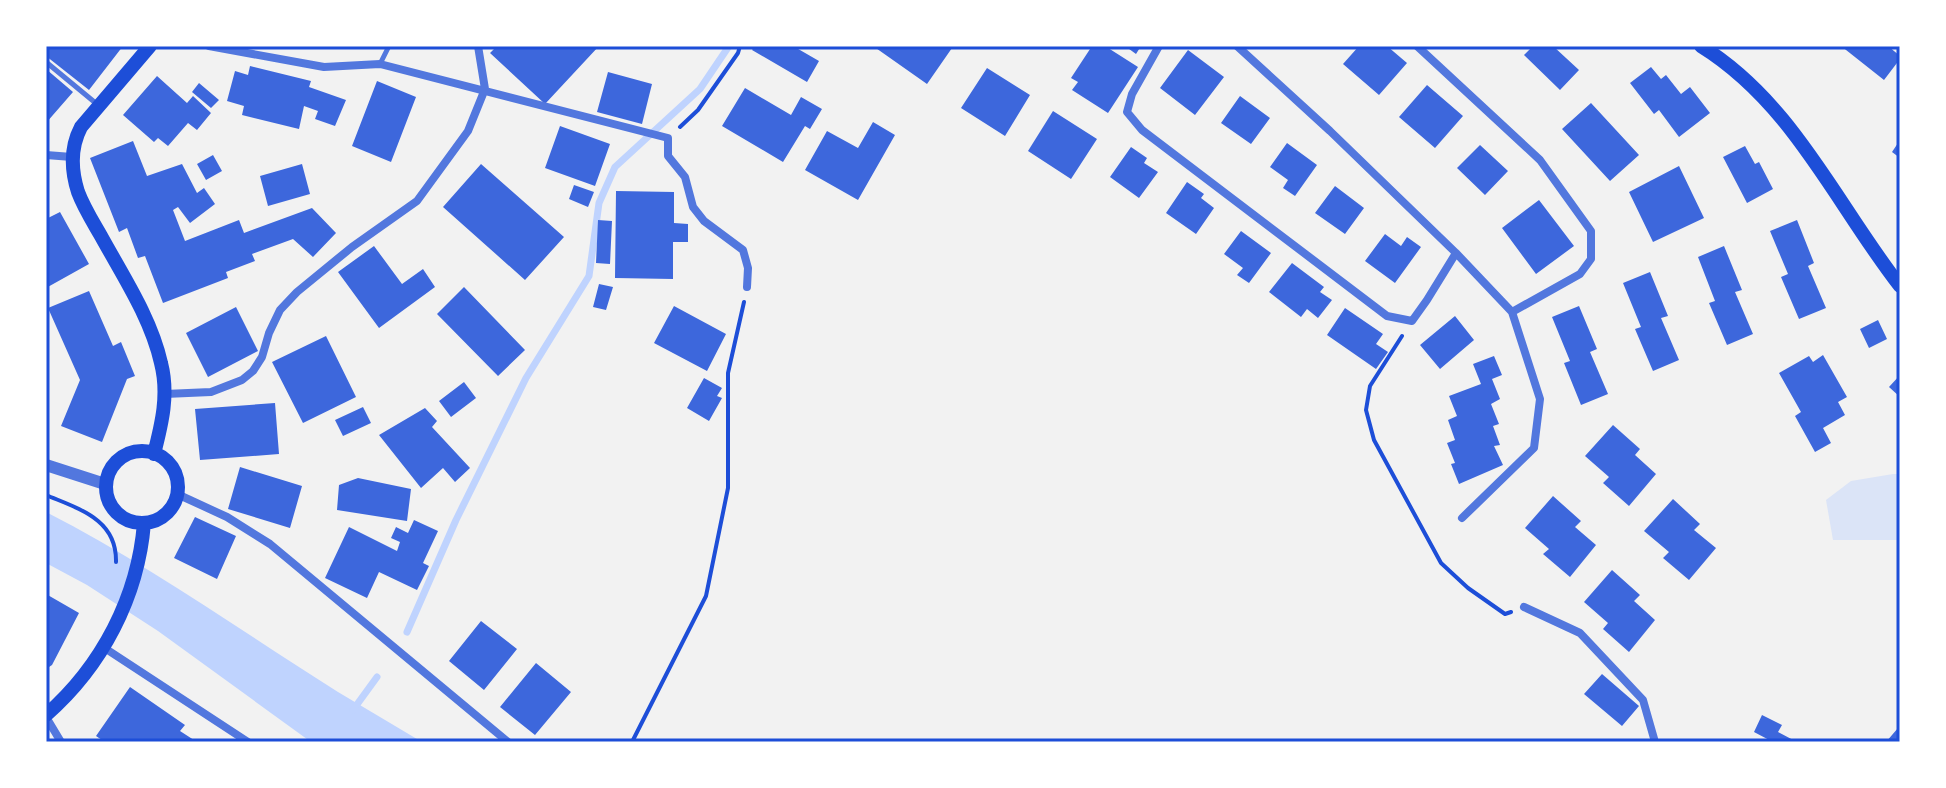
<svg xmlns="http://www.w3.org/2000/svg" width="1946" height="788" viewBox="0 0 1946 788" font-family="'DM Sans',sans-serif">
<style>
.green{fill:#dbe4f7}
.water{fill:#bfd3fe}
.lines{fill:none;stroke-linecap:round;stroke-linejoin:round}
.stream{stroke:#bfd3fe;stroke-width:7}
.building{fill:#3d67dc}
.path{stroke:#1d4ed8;stroke-width:4}
.service{stroke:#5277de;stroke-width:5}
.minor{stroke:#5277de;stroke-width:8}
.tertiary{stroke:#5277de;stroke-width:12}
.secondary{stroke:#1d4ed8;stroke-width:14}
.neatline{fill:none;stroke:#1d4ed8;stroke-width:3}
</style>
<rect width="100%" height="100%" fill="#f2f2f2"/>
<path class="green" d="M1893,474H1900V540H1833L1826,500L1851,481Z"/>
<path class="water" d="M46,512C148,564 241,631 338,692C366,709 394,725 422,742H311L158,631L87,585L46,563Z"/>
<g class="lines">
<path class="stream" d="M407,632L456,520L526,378L589,276L599,203L615,167L700,89L729,46
M353,710L377,677"/>
</g>
<path class="building" d="M51,46H123L89,90L46,56V52Z
M497,46H599L545,104L490,53Z
M755,46H793L819,61L807,82L752,50Z
M873,46H950L952,48L927,84Z
M1092,46H1105L1138,67L1108,113L1072,90L1078,82L1071,78Z
M1125,46H1141L1136,54Z
M1359,46H1387L1407,63L1379,95L1343,64Z
M1533,46H1553L1579,70L1560,90L1524,55Z
M1841,46H1888L1900,56V59L1884,80Z
M1188,50L1224,77L1195,115L1160,88Z
M250,66L311,81L309,87L346,100L335,126L315,119L318,111L304,106L299,129L242,115L244,106L227,101L235,71L248,75Z
M1651,67L1661,79L1666,75L1681,94L1690,87L1710,113L1679,137L1659,110L1654,114L1630,83Z
M987,68L1030,95L1005,136L961,108Z
M46,69L73,92L46,123Z
M608,72L652,84L642,124L597,112Z
M157,76L187,103L193,96L211,113L197,130L188,123L168,146L158,138L154,142L123,115Z
M377,81L416,97L391,162L352,146Z
M199,83L219,100L211,108L192,92Z
M1427,85L1463,116L1435,148L1399,117Z
M745,88L791,115L801,97L822,109L810,129L805,126L783,162L722,126Z
M1240,96L1270,118L1251,144L1221,123Z
M1591,103L1639,155L1610,181L1562,129Z
M1053,111L1097,139L1071,179L1028,151Z
M873,122L895,135L858,200L805,170L827,131L858,148Z
M560,126L610,144L595,186L545,168Z
M1900,140V158L1892,152Z
M133,141L147,176L182,164L197,193L204,188L215,204L190,223L178,207L173,210L185,241L239,220L244,233L312,208L336,233L313,257L293,239L252,254L255,261L226,272L228,278L163,303L145,256L138,258L127,228L119,232L90,158Z
M1287,143L1317,165L1295,196L1283,188L1288,180L1270,167Z
M1480,145L1508,171L1485,195L1457,168Z
M1745,146L1755,164L1759,162L1773,189L1747,203L1723,157Z
M1131,147L1147,158L1144,163L1158,172L1139,198L1110,177Z
M213,155L222,171L206,180L197,164Z
M302,164L310,194L268,206L260,176Z
M481,164L564,237L525,280L443,207Z
M1679,166L1704,218L1653,242L1629,192Z
M1187,182L1204,194L1201,198L1214,208L1196,234L1166,213Z
M574,185L594,192L588,207L569,199Z
M1335,186L1364,208L1345,234L1315,213Z
M616,191L674,192V223L688,224V242H673V279L615,278Z
M1539,200L1574,246L1536,274L1502,228Z
M60,212L89,264L46,288V219Z
M598,220L612,221L610,264L596,263Z
M1797,220L1814,263L1808,266L1826,308L1799,319L1781,277L1788,274L1770,231Z
M1241,231L1271,253L1249,283L1237,275L1243,268L1224,254Z
M1385,234L1401,246L1407,237L1421,247L1395,283L1365,261Z
M374,246L402,284L423,269L435,287L379,328L338,272Z
M1724,246L1742,290L1735,292L1753,334L1727,345L1709,303L1715,301L1698,257Z
M1292,263L1324,287L1320,292L1332,300L1318,318L1307,309L1301,317L1269,292Z
M1650,272L1668,316L1661,318L1679,360L1653,371L1635,329L1641,327L1623,283Z
M599,284L613,287L606,310L593,307Z
M464,287L525,350L498,376L437,314Z
M89,291L113,346L121,342L135,376L127,379L102,442L61,426L80,380L48,308Z
M674,306L726,334L707,371L654,343Z
M1579,306L1597,349L1590,352L1608,394L1581,405L1564,363L1570,361L1552,317Z
M236,307L258,351L208,377L186,333Z
M1345,308L1383,334L1376,344L1388,352L1376,369L1327,335Z
M1455,316L1474,340L1440,369L1420,345Z
M1878,320L1887,339L1869,348L1860,329Z
M326,336L356,397L303,423L272,362Z
M1823,355L1847,397L1838,402L1845,415L1823,428L1831,443L1815,452L1795,416L1801,412L1779,373L1809,356L1813,362Z
M1494,356L1502,375L1492,379L1500,399L1491,404L1499,424L1493,426L1500,445L1494,446L1503,465L1459,484L1451,464L1455,463L1447,443L1455,440L1448,420L1457,416L1449,396L1481,384L1473,364Z
M1900,375V397L1889,387Z
M704,378L722,388L717,396L722,398L709,421L687,408Z
M464,382L476,398L451,417L439,401Z
M275,403L279,454L200,460L195,409Z
M363,407L371,423L343,436L335,420Z
M425,408L437,421L432,427L470,468L455,482L443,468L421,488L379,435Z
M1613,425L1640,449L1635,455L1656,474L1629,506L1603,483L1609,477L1585,456Z
M240,467L302,486L290,528L228,509Z
M358,478L411,489L407,521L337,510L339,485Z
M1553,496L1581,521L1575,527L1596,545L1570,577L1543,554L1549,549L1525,528Z
M1673,499L1700,524L1694,530L1716,548L1689,580L1663,558L1669,552L1644,531Z
M195,517L236,536L217,579L174,558Z
M414,520L438,531L423,563L429,566L417,590L379,572L367,598L325,578L349,527L397,551L400,542L391,538L396,527L408,533Z
M1612,570L1640,595L1634,601L1655,620L1629,652L1603,629L1608,623L1584,602Z
M46,594L79,613L52,665L46,669Z
M481,621L517,649L484,690L449,661Z
M536,663L571,692L535,735L500,707Z
M1602,674L1639,706L1622,726L1584,694Z
M130,687L185,725L180,731L197,742H105L96,736Z
M1762,715L1782,725L1778,732L1797,742H1773L1754,732Z
M1898,728L1900,730V742H1886Z"/>
<g class="lines">
<path class="path" d="M680,127L698,110L738,53L740,46
M1402,336L1370,386L1366,410L1374,440L1441,563L1468,588L1505,614L1511,612
M46,495C79,509 117,519 116,562
M632,742L706,596L728,488V373L744,302"/>
<path class="service" d="M46,62L98,105
M380,64L389,46"/>
<path class="minor" d="M209,46L324,67L380,64L668,138V156L685,177L693,207L704,221L743,250L748,268L747,287
M1159,46L1132,94L1127,112L1142,130L1387,316L1412,321L1427,300L1456,253
M1237,46L1330,131L1456,253L1512,312L1540,399L1534,448L1462,518
M1417,46L1540,160L1591,231V259L1580,274L1512,312
M46,155L72,157
M165,394L211,392L242,380L253,371L262,357L269,333L280,310L297,292L352,247L417,201L468,131L485,89L478,46
M177,494L227,517L270,544L508,742
M1524,607L1580,633L1643,700L1655,742
M103,647L248,742
M46,717L61,742"/>
<path class="tertiary" d="M46,465L105,484"/>
<path class="secondary" d="M150,46L81,127C70,148 71,170 78,192C84,208 93,222 101,236C123,276 151,318 161,363C169,394 162,423 154,454
M1701,46C1793,103 1836,204 1900,286
M106 487a36 36 0 1 1 72 0a36 36 0 1 1-72 0Z
M46,715C102,666 138,597 144,523"/>
</g>
<rect width="1946" height="788" fill="none" stroke="#ffffff" stroke-width="96"/>
<rect x="48" y="48" width="1850" height="692" class="neatline"/>
</svg>
